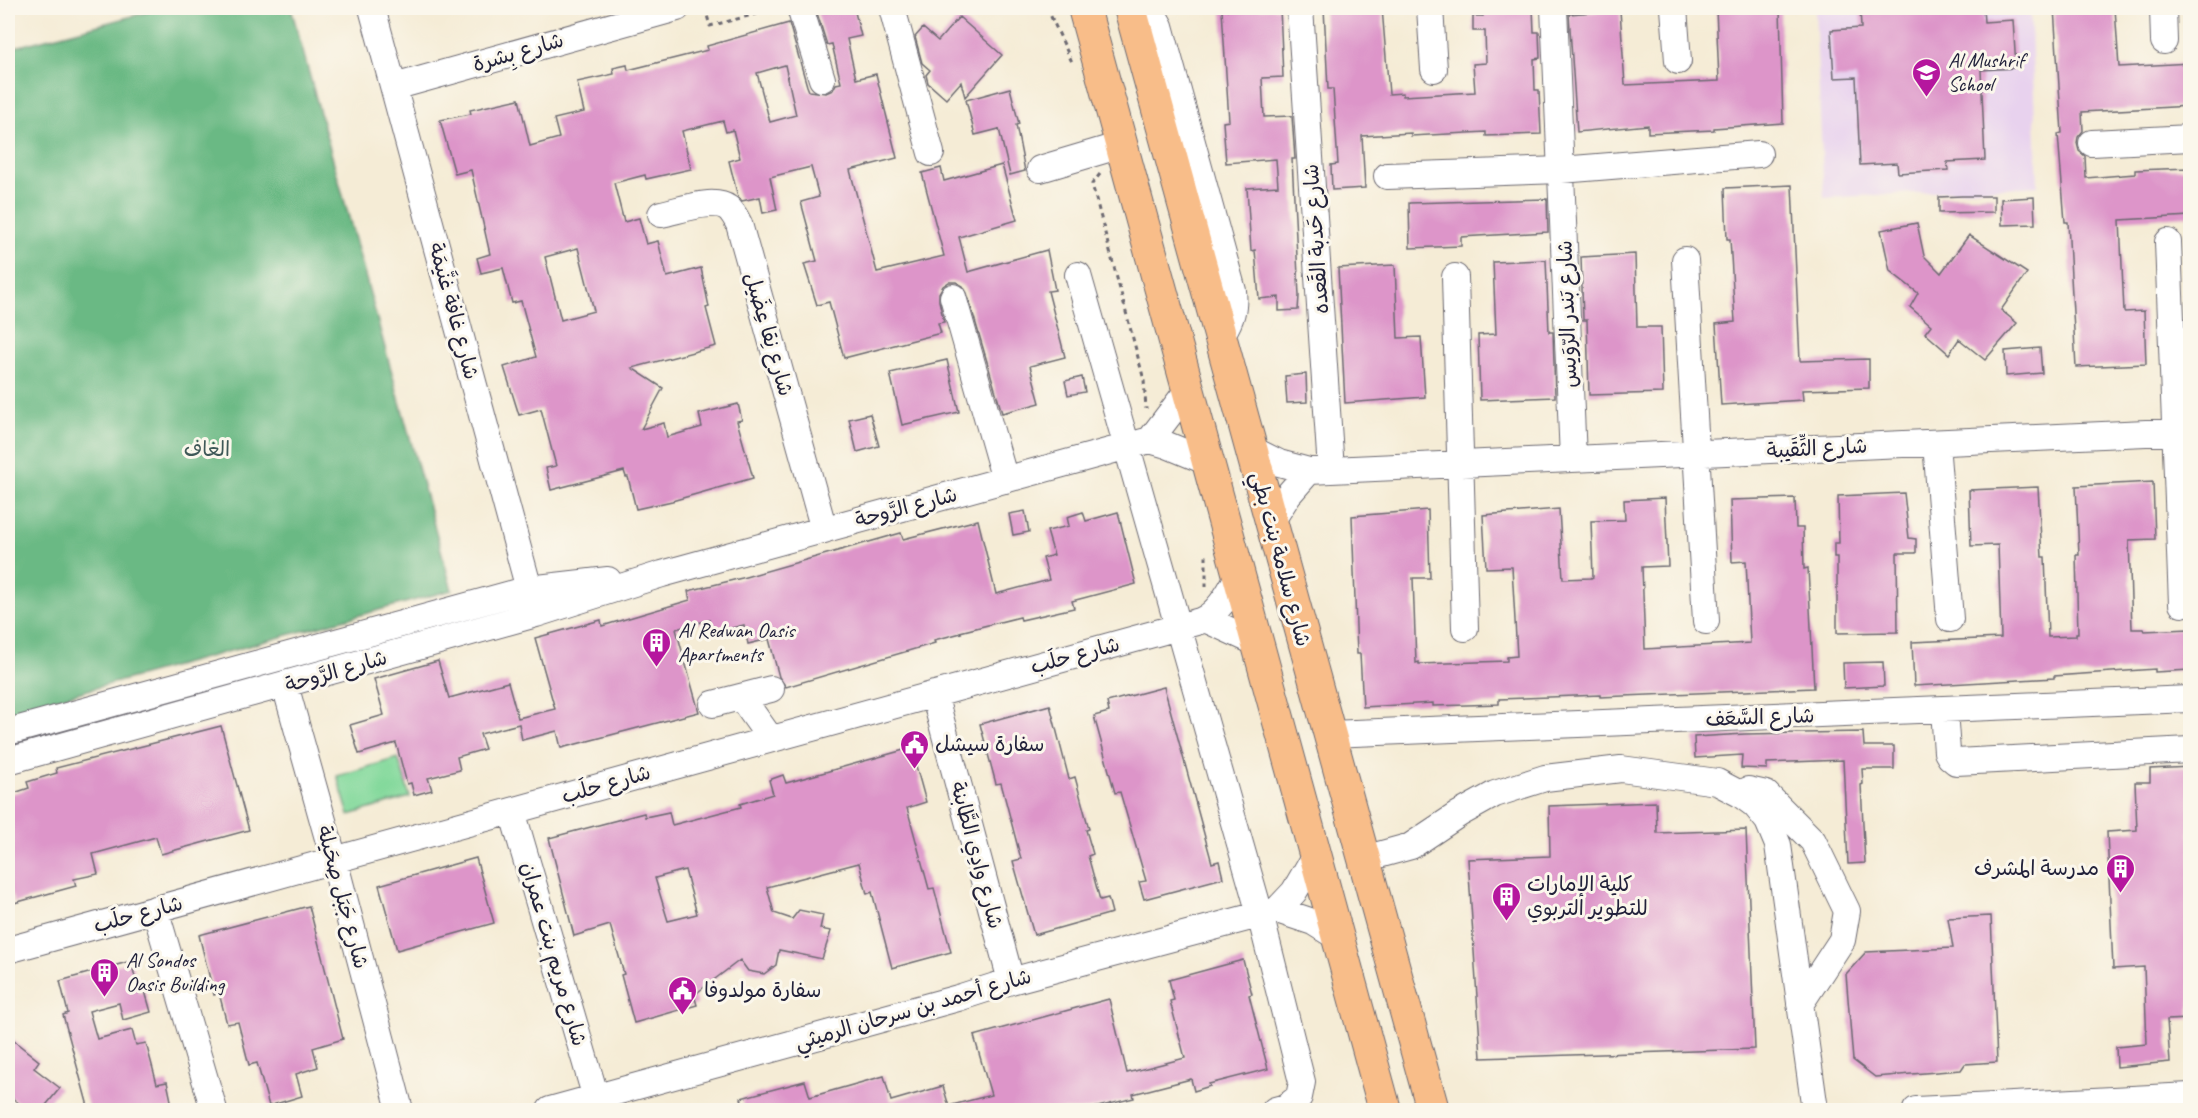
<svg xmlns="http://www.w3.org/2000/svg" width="2198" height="1118" viewBox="0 0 2198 1118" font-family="Caveat,'Playpen Sans Arabic',sans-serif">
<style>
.built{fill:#e8d2ee}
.green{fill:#84d99c;stroke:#537e6c;stroke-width:1.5}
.forest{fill:#6bb984;stroke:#466e60;stroke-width:1.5}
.building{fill:#dd95c9;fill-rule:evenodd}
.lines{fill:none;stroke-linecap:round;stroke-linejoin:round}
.minor-casing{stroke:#6c6971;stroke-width:28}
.major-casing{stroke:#6c6971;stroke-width:34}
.path{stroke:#6c6971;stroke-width:3;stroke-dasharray:4.5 4.5;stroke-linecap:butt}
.minor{stroke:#fff;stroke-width:26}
.major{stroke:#f8bd89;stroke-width:32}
.labels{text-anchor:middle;stroke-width:6;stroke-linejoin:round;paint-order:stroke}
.street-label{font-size:21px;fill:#22223b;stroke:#fbf7ec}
.poi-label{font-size:21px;fill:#22223b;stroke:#fbf7ec;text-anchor:start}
.park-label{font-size:21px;fill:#3f5958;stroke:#fbf7ec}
</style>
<rect width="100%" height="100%" fill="#fbf7ec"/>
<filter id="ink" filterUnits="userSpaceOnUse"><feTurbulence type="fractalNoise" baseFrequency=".0167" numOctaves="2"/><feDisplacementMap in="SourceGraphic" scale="12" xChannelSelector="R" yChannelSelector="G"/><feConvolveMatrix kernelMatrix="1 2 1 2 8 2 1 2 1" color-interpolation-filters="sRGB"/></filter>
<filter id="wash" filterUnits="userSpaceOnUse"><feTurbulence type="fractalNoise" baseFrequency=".008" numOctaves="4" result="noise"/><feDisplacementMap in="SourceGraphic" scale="24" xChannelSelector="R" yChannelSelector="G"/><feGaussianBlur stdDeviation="1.35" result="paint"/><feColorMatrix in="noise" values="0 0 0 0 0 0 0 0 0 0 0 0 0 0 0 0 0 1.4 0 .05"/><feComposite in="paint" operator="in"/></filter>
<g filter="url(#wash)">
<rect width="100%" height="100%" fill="#f5ecd6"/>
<path class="built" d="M1815,8H2030L2038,186L1824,198Z"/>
<path class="green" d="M398,758L410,797L349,815L337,776Z"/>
<path class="forest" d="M163,8H291L452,590L8,712V49Z"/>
<g id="blocks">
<path class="building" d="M839,8H854L861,36L847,39L856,79L876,74L897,158L850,170L877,272L944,256L922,173L941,168L944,181L1002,165L1017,220L959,237L968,272L1047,250L1055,290L1048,291L1065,357L1030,366L1040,403L1002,413L967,293L963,286L956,282H949L943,286L939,293V301L944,322L938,323L941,333L844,358L829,302L817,305L804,264L817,261L801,202L819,197L811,167L770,177L777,210L763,213L760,197L742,201L738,197L729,161L740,158L733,130L726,132L723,121L682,131L691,169L646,179L645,175L614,183L624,222L639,218L646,244L658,241L667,277L701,268L709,307L706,308L716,346L632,368L663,388L641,429L664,423L667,437L702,427L699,414L738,404L742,420L737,421L753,478L672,501L636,509L628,477H626L624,471L551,490L546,468L556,466L541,409L519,415L504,367L536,357L521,301L512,303L503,268L481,273L477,258L490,254L471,170L455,174L440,120L471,114L470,110L519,99L530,146L559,138L554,119L584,112L577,82L614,74L613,68L627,65L628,70L708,50L707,46L789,23L807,86L809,91L826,93L833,90L836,84L841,83L832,44L827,45L817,13ZM785,65L796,115L770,122L757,73ZM578,248L594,311L561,320L545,257Z
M1280,8L1283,77L1262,78L1264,117L1292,116L1295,159H1292L1299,296L1298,310L1279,311V297L1259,299L1255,250L1251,251L1247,188L1278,186L1276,159L1226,163L1223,122L1229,121L1222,10Z
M1324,8H1382L1389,94L1403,93V96L1475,92L1473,64L1486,63L1485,31H1473V16H1483V8H1533L1534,32H1539L1540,58L1534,59L1535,90H1539L1541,134L1486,136V132L1411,136V133L1362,136L1365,188L1332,190L1331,165L1338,164L1333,89H1328Z
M1716,8H1780L1783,123L1714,128V130L1648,133V125L1577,132L1569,14L1620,10L1625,85L1719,81Z
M1860,8H1983L1984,22L2013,20L2016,68L1981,70L1985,160L1947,162L1948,170L1898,173L1897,163L1860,165L1856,77L1834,78L1831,30L1861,28Z
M2054,8H2115L2119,67L2190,63V106L2082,112L2083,131L2078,137L2077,143L2079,151L2085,156L2086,178L2135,174V170L2190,168V216L2120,220L2124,312L2144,311L2146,364L2076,367L2068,222H2065L2058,134L2062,133Z
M959,17L1002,55L965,97L961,82L946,99L928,83L926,75L930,70L922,63L915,37L923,28L938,41Z
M1010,88L1019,124L1016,125L1025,171L1010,175L999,129L975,135L966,100Z
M1792,185L1800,361L1869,359V388L1802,390L1803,400L1721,405L1716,324L1735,322L1730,239H1727L1725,188Z
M1962,196H1994V212L1939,213V197Z
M2034,197L2035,224L2002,225L2001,199Z
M1547,199L1548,232L1461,237V246L1410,248L1409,203Z
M1917,223L1924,256L1941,273L1969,235L2027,273L2001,310L2017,323L1985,360L1959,339L1949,354L1925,333L1931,325L1910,307L1918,293L1890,271L1881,230Z
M1635,254L1637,327H1661L1663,393L1589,395L1587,320H1583L1581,257Z
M1546,260L1549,332H1553L1555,397L1480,400L1478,335L1496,334L1493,262Z
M1395,265L1398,338L1421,337L1425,397L1345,403L1338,268Z
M2040,348L2042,373L2006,376L2005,351Z
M947,360L959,412L902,425L890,373Z
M1306,374L1307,402L1287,403L1285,376Z
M1082,377L1085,392L1068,395L1065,381Z
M870,414L879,446L857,452L849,419Z
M2153,482L2155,539L2129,540L2132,629H2143L2144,631L2190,629V670L2155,672V669L2054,676V678L1914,686L1912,642L2001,638L1998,545L1971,546L1969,490L2038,487L2042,557H2045L2048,637L2076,636V633H2078L2076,555H2079L2076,486Z
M1904,493L1909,538L1916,539V553H1897L1898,632L1837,633V557H1834V543H1839L1838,496Z
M1665,498L1668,566L1642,567L1645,649L1750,643L1746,561L1732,562L1730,500L1795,498L1796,528H1803L1804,569L1808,568L1814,688L1600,697V695L1499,699V704L1433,706V703L1363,707L1360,654H1357L1352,516L1428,510L1430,578H1413L1416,663L1419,662V664L1507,661V657L1517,656L1512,567L1486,568L1483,515L1559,509L1563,579L1591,578L1593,577L1591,521L1625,520L1624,500Z
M1025,511L1029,532L1013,535L1009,514Z
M1083,512L1086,521L1118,512L1136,584L1072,601L1074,608L1021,620L1020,617L960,632L961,633L934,640L935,643L786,687L779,677L769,639L748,644L744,625L712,633L709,620L676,629L699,712L561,748L557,731L522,740L519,724L480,734L485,749L457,757L460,770L428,778L432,790L414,795L411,783L407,784L396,743L359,754L350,725L384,715L374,679L438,661L449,698L508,682L518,718L555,709L535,638L601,620L602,626L690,600L688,591L742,578L901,533L903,539L978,520L996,594L1049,580L1043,558L1054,555L1047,531L1069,526L1067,517Z
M1883,662L1884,686L1844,688L1843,663Z
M1164,687L1212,863L1219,861L1223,878L1144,899L1139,882L1146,881L1120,792L1115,793L1094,716L1109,712L1107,702Z
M1050,705L1069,779L1075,777L1089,829L1086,830L1093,854L1088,856L1100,900L1108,898L1112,913L1034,935L1013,861L1021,859L1001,783L996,784L980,724Z
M221,726L249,830L161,854L156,837L93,854L98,874L74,879L76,886L14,903L8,879V795L29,788L27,782L57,773L56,768Z
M1863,732L1864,746H1894V769H1862L1863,784L1861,785L1865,863L1848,864L1843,760L1767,763V769L1741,768L1742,755L1695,758L1694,737L1745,734Z
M911,748L926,802L907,808L929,889L934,888L951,952L892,968L872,892L867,894L859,863L767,887L774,913L792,919L799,910L823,915L820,929L831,931L822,959L779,950L776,965L764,974L748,971L740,960L694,995L697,1005L634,1023L621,975L624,974L610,925L574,936L549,838L644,813L645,817L669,812L672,825L741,807L740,804L773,794L769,780L783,775L786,783ZM685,870L697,914L668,921L655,878Z
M2190,767V1019L2167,1020L2170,1062L2117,1067L2116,1047L2147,1044L2144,967L2113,969L2107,832L2137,830L2135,782H2150V769Z
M1656,802L1657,833L1746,830L1755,1049L1481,1058L1468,859L1550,856L1549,806Z
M476,858L494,923L397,950L379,885Z
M309,906L343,1039L313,1048L318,1067L296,1074L302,1096L269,1106L257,1063L249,1065L238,1022L227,1024L219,993L214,995L199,935Z
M1991,916L1997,1062L1965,1064L1961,1070L1875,1077L1853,1060L1846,974L1866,952L1953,948L1948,918Z
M1243,960L1252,994L1249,995L1268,1069L1209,1084L1210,1086L1194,1091L1191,1079L1133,1094L1134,1098L1086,1110H953L952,1105L991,1095L974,1036L1109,999L1127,1073L1185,1058L1170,1001L1174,1000L1169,980Z
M131,961L139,993L145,991L151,1012L123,1020L119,1003L89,1011L97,1039L132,1030L136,1045L146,1043L157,1084L167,1082L173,1110H89L63,1015L68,1013L60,981Z
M8,1036L39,1061L34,1068L60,1088L42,1110H28L8,1095Z
M884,1076L891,1101L943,1086L950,1110H744L741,1098L805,1081L810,1097Z"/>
</g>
</g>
<g filter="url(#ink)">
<use href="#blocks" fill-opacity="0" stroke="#6c6971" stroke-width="1.5"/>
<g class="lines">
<defs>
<path id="minor" d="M372,8L533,604
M800,8L822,79
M892,8L931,153
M1150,8L1160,26L1233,291C1235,308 1231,322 1220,336
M1300,8L1331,470
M1430,8L1434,69
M1554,8L1573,459
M1674,8L1678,61
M2163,8L2164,41
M394,87L677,8
M2092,143L2190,138
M1040,169L1121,145
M1387,176L1561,170L1759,154
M661,214C678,211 713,197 728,208C733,212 736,218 739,224L824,530
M2168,242L2182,604
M1685,260L1706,621
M1078,275L1260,914L1302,1082L1299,1097L1286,1107L1275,1110
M1455,277L1465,628
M953,297L1005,480
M1150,440L1188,390
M1936,443L1950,619
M1251,449L1279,463L1309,471L2190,431
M1271,522L1288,495L1309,471
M1205,619L1257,643
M285,685L334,860L400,1110
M934,694L1011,981
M741,697L770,738
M713,704L771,689
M1944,710L1947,752L1950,757L1956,762L2190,750
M8,732L529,589L608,580
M1330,734L2190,699
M8,761L536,614L662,574L1150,440L1167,445L1208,462
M1748,790L1766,794L1813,841L1847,911L1842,940L1800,1004
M512,811L596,1098
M1364,859L1411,846L1459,814L1495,794L1545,778L1621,769L1717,782L1740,794L1755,805L1768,821L1778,845L1815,1110
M155,909L214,1110
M1277,910L1294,892L1315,856
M8,950L1200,621C1218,614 1230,592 1238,576
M550,1110L958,998L1011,981L1277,910L1313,922L1337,937
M1916,1110L2190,1096"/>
<path id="major" d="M1084,8L1385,1110
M1130,8L1433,1110"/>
</defs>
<use href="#minor" class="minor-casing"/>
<use href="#major" class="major-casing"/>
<path class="path" d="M705,8L710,26L779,8
M1047,8L1072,62
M1100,174L1092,184L1144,380L1146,409
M1206,587V555"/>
<use href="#minor" class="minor"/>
<use href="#major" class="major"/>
</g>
</g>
<defs>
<symbol id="school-pin" viewBox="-11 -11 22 30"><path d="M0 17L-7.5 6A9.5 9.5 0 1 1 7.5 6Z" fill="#b5179e" stroke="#fbf7ec"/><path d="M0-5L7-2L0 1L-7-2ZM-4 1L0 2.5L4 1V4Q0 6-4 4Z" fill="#fff"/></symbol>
<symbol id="building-pin" viewBox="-11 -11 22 30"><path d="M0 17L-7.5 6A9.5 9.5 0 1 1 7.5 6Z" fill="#b5179e" stroke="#fbf7ec"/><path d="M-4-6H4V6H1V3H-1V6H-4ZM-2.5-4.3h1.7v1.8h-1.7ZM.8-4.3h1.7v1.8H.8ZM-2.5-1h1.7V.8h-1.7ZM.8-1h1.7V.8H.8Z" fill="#fff"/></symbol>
<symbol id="civic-pin" viewBox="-11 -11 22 30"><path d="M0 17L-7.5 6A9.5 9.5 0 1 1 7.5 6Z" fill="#b5179e" stroke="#fbf7ec"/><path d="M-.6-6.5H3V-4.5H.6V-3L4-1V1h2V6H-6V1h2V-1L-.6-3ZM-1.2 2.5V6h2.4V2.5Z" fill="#fff"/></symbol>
</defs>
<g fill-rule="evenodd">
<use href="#school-pin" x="1910" y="56" width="33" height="45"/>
<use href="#building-pin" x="640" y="626" width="33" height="45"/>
<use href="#civic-pin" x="898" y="728" width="33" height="45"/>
<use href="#building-pin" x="2104" y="852" width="33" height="45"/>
<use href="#building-pin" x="1490" y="880" width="33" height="45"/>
<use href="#building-pin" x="88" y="956" width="33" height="45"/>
<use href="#civic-pin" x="666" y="974" width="33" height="45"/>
</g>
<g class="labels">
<g class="street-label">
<text transform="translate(518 52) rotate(-16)" y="7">شارع بِشرة</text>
<text transform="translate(1316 239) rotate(-94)" y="7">شارع حَدبة القَعده</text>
<text transform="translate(454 311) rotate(75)" y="7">شارع غافة غنَّيمَة</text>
<text transform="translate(1567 314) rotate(-92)" y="7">شارع بَندر الرّوَيس</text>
<text transform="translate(769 334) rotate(74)" y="7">شارع نِقا عِضَيل</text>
<text transform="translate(1817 448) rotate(-3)" y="7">شارع الثِّقَيبة</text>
<text transform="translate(906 507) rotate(-15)" y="7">شارع الرَّوحة</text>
<text transform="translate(1281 559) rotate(75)" y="7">شارع سلامة بنت بطي</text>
<text transform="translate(1075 655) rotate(-15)" y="7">شارع حلَب</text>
<text transform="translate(336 671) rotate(-16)" y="7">شارع الرَّوحة</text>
<text transform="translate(1760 717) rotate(-2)" y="7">شارع السَّعَف</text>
<text transform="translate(606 784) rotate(-16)" y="7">شارع حلَب</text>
<text transform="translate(977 855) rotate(75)" y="7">شارع وادِي الطَّابنة</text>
<text transform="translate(343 897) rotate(75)" y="7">شارع جَبَل صِحَيلة</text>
<text transform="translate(138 914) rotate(-15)" y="7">شارع حلَب</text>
<text transform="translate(554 954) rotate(74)" y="7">شارع مريم بنت عمران</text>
<text transform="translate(913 1009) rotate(-16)" y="7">شارع أحمد بن سرحان الرميثي</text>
</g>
<g class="poi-label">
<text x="1948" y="67">Al Mushrif<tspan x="1948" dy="24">School</tspan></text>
<text x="678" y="637">Al Redwan Oasis<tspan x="678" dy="24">Apartments</tspan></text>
<text x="935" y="751">سفارة سيشل</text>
<text x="2099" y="875" text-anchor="end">مدرسة المشرف</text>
<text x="1527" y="891">كلية الإمارات<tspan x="1527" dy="24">للتطوير التربوي</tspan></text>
<text x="126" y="967">Al Sondos<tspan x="126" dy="24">Oasis Building</tspan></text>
<text x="704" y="997">سفارة مولدوفا</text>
</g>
<g class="park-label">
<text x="207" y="456">الغاف</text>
</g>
</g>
<rect width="2198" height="1118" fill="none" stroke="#fbf7ec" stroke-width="30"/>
</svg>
